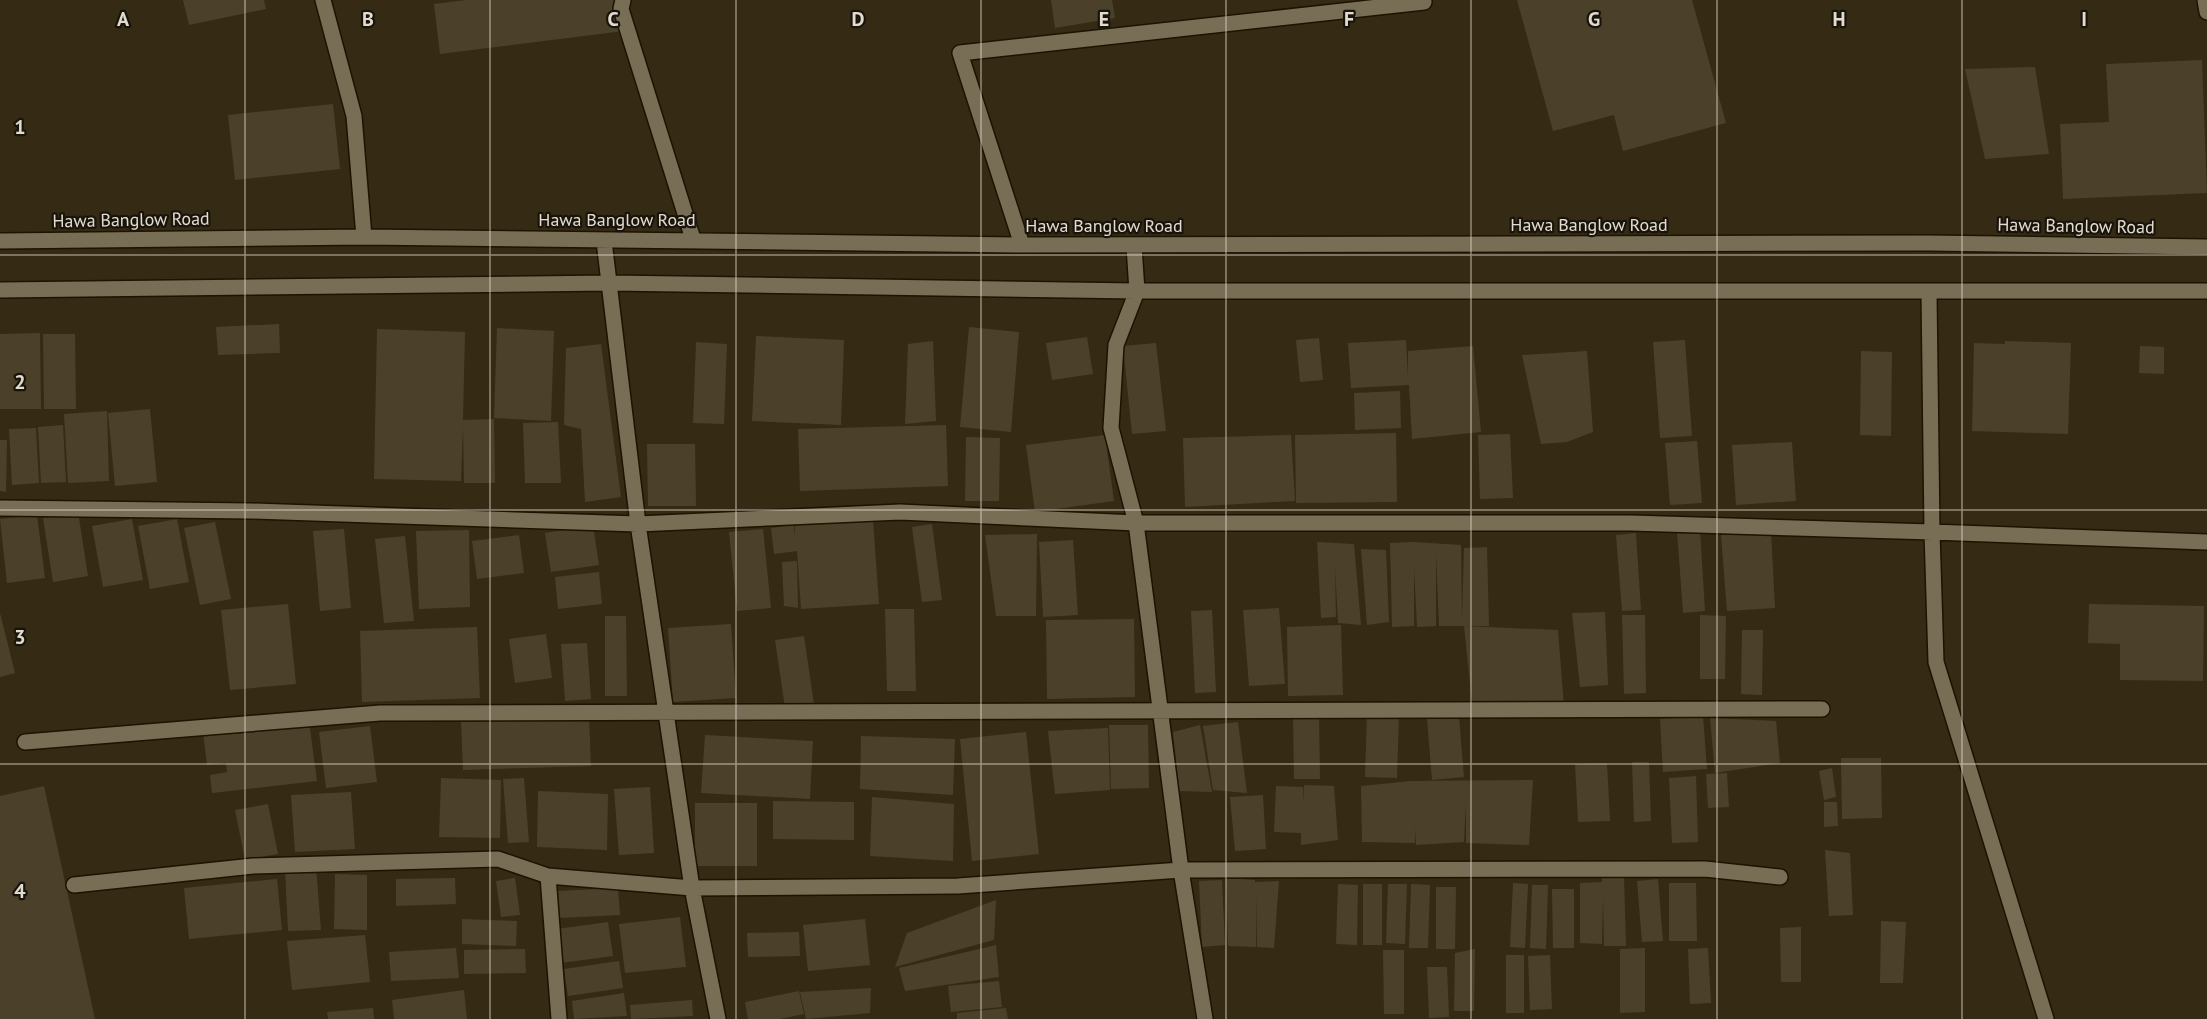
<svg xmlns="http://www.w3.org/2000/svg" width="2207" height="1019" viewBox="0 0 2207 1019" font-family="'PT Sans',sans-serif">
<style>
.building{fill:#4b412a}
.lines{fill:none;stroke-linecap:round;stroke-linejoin:round}
.minor-casing{stroke:#1c1301;stroke-width:18}
.minor{stroke:#786d55;stroke-width:15}
.grid{fill:none;stroke:#e2dccf;stroke-width:1.5;stroke-opacity:0.55}
.labels{text-anchor:middle;stroke-width:4.5;stroke-linejoin:round;paint-order:stroke}
.street-label{font-size:18px;fill:#e2dccf;stroke:#19140b}
.grid-label{font-size:20px;text-anchor:middle;font-weight:bold;fill:#e2dccf;stroke:#19140b;stroke-width:4.5;stroke-linejoin:round;paint-order:stroke}
</style>
<rect width="100%" height="100%" fill="#352b15"/>
<path class="building" d="M183,0H264L266,9L189,25Z
M466,0H620L624,31L440,54L434,4Z
M1051,0H1112L1115,18L1055,28Z
M1517,0H1692L1726,123L1623,151L1614,115L1553,131Z
M2202,60L2207,193L2063,199L2060,124L2109,122L2106,64Z
M2035,67L2049,154L1985,159L1965,69Z
M333,104L340,169L235,180L228,115Z
M279,324L280,353L218,355L216,327Z
M969,327L1019,332L1011,432L960,427Z
M497,328L554,331L551,421L494,418Z
M377,329L465,332L463,420L494,419L495,483H464L463,427L461,481L374,479Z
M40,333L41,409H0V334Z
M43,334H75L76,409H44Z
M756,336L844,340L841,425L752,421Z
M1087,337L1093,374L1052,380L1046,343Z
M1319,338L1323,380L1300,382L1296,340Z
M1406,340L1408,378V351L1473,346L1481,432L1412,439L1409,385L1351,388L1348,343Z
M1685,340L1692,436L1660,438L1653,342Z
M933,341L936,421L905,424L908,344Z
M2005,341L2071,343L2068,434L1972,431L1974,343L2005,344Z
M696,342L727,344L724,424L693,423Z
M1156,343L1166,431L1132,434L1123,346Z
M601,344L621,497L585,502L581,429L564,425L566,348Z
M2140,346L2164,347V374L2139,373Z
M1587,351L1593,432L1567,442L1541,444L1522,355Z
M1861,351L1892,352L1891,436L1860,435Z
M1400,391L1401,428L1355,430L1354,393Z
M150,409L157,482L115,486L108,413Z
M107,411L109,481L68,483L64,414Z
M558,422L561,483H525L523,423Z
M63,425L66,482L41,483L38,427Z
M946,425L948,486L800,491L798,429Z
M36,428L39,483L12,485L9,429Z
M1396,433L1397,502L1296,503L1295,435Z
M1510,434L1513,498L1480,499L1478,435Z
M1105,435L1114,501L1035,512L1026,445Z
M1291,435L1295,501L1185,507L1183,438Z
M966,437L1000,438L999,501H965Z
M0,440H7L6,492L0,491Z
M1697,441L1702,503L1670,505L1665,443Z
M1792,442L1796,501L1736,505L1732,445Z
M647,444H695L696,506H648Z
M78,512L88,576L53,582L43,518Z
M37,515L45,578L7,583L0,519Z
M132,519L143,580L103,587L92,526Z
M177,519L189,582L150,589L138,526Z
M873,520L879,604L801,609L797,551L774,554L771,528L794,525L795,538V525Z
M215,522L231,599L200,605L184,528Z
M932,524L942,600L922,602L912,527Z
M593,525L599,565L551,572L545,533Z
M344,529L351,608L320,611L313,531Z
M763,529L771,608L737,611L729,532Z
M1700,529L1705,611L1683,613L1677,531Z
M469,530L470,607L419,609L416,531Z
M1771,532L1775,608L1727,611L1721,535Z
M1636,533L1641,610L1622,611L1616,535Z
M1037,534L1036,616H996L985,535Z
M519,535L524,573L477,579L472,541Z
M405,536L414,621L384,623L375,539Z
M1073,540L1078,615L1043,617L1039,542Z
M1317,542L1354,544L1361,625L1338,623L1335,566L1336,617L1321,618Z
M1413,542L1461,545L1462,621L1464,548L1487,547L1489,626H1439L1436,554V626L1417,627L1414,567V626L1392,627L1390,543Z
M1361,549L1386,550L1389,622L1367,625Z
M797,561L798,608L784,606L782,562Z
M599,572L602,604L558,609L555,577Z
M288,604L296,684L230,690L221,610Z
M2089,604L2204,606L2203,681L2120,680V644L2088,643Z
M1279,608L1285,684L1249,686L1243,610Z
M885,609H914L916,691H887Z
M1212,610L1216,692L1195,693L1191,611Z
M1605,612L1608,685L1580,687L1572,613Z
M0,613L15,673L0,677Z
M1622,615H1645L1646,693L1624,694Z
M1700,615L1726,616L1725,679H1700Z
M605,616H626L627,696H605Z
M1134,619L1135,697L1047,699L1046,620Z
M731,624L736,698L673,702L668,628Z
M1341,625L1343,695L1288,696L1287,627Z
M1464,626L1558,630L1564,706L1472,702Z
M477,627L480,698L362,702L360,631Z
M1742,630H1763L1762,695L1741,694Z
M546,634L552,678L515,683L509,639Z
M804,636L814,704L785,708L775,640Z
M587,643L591,699L565,701L561,644Z
M1319,714L1320,779H1294L1293,715Z
M1367,714L1399,715L1397,778L1365,777Z
M589,716L591,766L463,770L461,721Z
M1459,716L1464,777L1432,780L1427,719Z
M1703,716L1707,769L1663,772L1660,719Z
M1710,718L1776,721L1780,763L1715,773Z
M309,721L317,781L212,793L210,775L227,772L226,763L207,765L203,732Z
M1238,722L1247,793L1213,790L1203,726Z
M1109,725H1148L1149,788L1111,789Z
M1200,725L1212,792L1179,791L1173,732Z
M370,726L377,782L326,788L319,732Z
M1108,728L1110,790L1055,794L1048,731Z
M1026,732L1039,854L972,861L960,739Z
M705,735L813,741L810,799L701,793Z
M861,736L955,739L953,795L860,789Z
M1841,758H1881L1882,818L1842,819Z
M1632,762H1649L1651,821L1634,822Z
M1607,763L1610,821L1578,822L1575,764Z
M1832,768L1836,797L1824,800L1819,771Z
M1727,773L1729,807L1708,808L1706,774Z
M1696,776L1698,842L1672,843L1669,778Z
M441,778L501,780L500,838L439,837Z
M524,778L529,842L508,843L503,779Z
M1533,780L1529,845L1466,843V803L1464,842L1416,845L1415,828V843L1362,842L1361,786L1411,781Z
M1304,785L1334,786L1338,840L1301,845V833L1274,832L1276,786L1303,787V804Z
M44,786L95,1019H0V796Z
M650,787L654,853L619,855L614,789Z
M538,791L608,794L607,850L537,847Z
M351,792L355,849L295,852L291,795Z
M1263,795L1266,849L1235,851L1230,797Z
M872,797L954,804L953,861L870,856Z
M773,801L854,802V840L773,839Z
M1824,802H1837L1838,826L1824,827Z
M695,803H757V866H695Z
M268,804L278,854L245,860L235,810Z
M1825,850L1850,853L1853,915L1829,916Z
M316,867L321,930L288,931L285,869Z
M335,874L367,875V930L334,929Z
M1624,877L1626,946H1604L1603,898L1602,944L1580,943V883L1602,882V878Z
M455,878L456,904L396,906V879Z
M515,878L520,915L501,917L496,881Z
M1226,878L1255,880V882L1279,881L1274,948L1257,947L1256,895V947L1228,946Z
M277,879L282,930L189,939L184,888Z
M1658,879L1663,941L1642,942L1637,881Z
M1222,880L1225,945L1202,947L1199,881Z
M1513,883L1528,884L1525,948L1510,947Z
M1669,883H1696L1697,941H1669Z
M1338,884L1358,885L1357,945L1336,944Z
M1363,884H1382V945H1363Z
M1388,884H1407L1405,944L1386,943Z
M1411,884L1430,885L1428,948H1409Z
M1532,885H1548L1546,949L1530,948Z
M1436,887H1456L1455,949H1436Z
M618,888L620,915L559,918L558,891Z
M1552,889H1574V948H1553Z
M996,900L994,940L895,967L907,933Z
M680,917L686,967L625,973L619,924Z
M462,919L517,921L516,946L462,944Z
M865,919L870,965L808,971L803,925Z
M1881,921L1906,922L1903,983H1880Z
M608,922L613,956L561,963L557,929Z
M1801,927V982H1781L1780,928Z
M799,932L800,956L748,957L747,933Z
M365,935L370,982L292,990L287,941Z
M996,945L999,977L905,991L899,968Z
M456,948L459,978L391,981L389,952Z
M1645,948V1012L1620,1013V949Z
M1708,948L1711,1003L1690,1004L1688,949Z
M525,949L526,973L464,974V950Z
M1475,949L1474,1011H1454L1455,953Z
M1383,950H1404V1014H1384Z
M1506,955H1524V1013H1506Z
M1550,955L1552,1009L1530,1010L1528,956Z
M619,961L623,988L568,996L564,969Z
M1427,967H1447L1449,1017L1429,1018Z
M999,981L1002,1007L951,1012L948,986Z
M871,988L870,1013L806,1019L800,992Z
M464,990L467,1019H394L392,1000Z
M799,991L804,1014L780,1019H748L745,1002Z
M624,993L627,1016L574,1019L572,1001Z
M692,1000L693,1016L631,1019L630,1005Z
M373,1008L374,1019H328L327,1012Z
M1006,1008L1008,1019H957V1013Z"/>
<g class="lines">
<defs>
<path id="minor" d="M323,0L354,116L364,237
M623,0L621,9L693,239
M2205,0L2207,12
M0,241L364,237L1022,245L1928,243L2207,247
M604,241L638,524L692,888L718,1019
M1022,245L960,53L1424,2
M1134,246L1137,291L1116,345L1111,428L1136,523L1181,870L1205,1019
M0,290L610,283L1137,291H2207
M0,508L251,511L638,524L900,512L1136,523H1631L1932,532L1929,292
M25,742L380,713L1822,709
M548,876L559,1019
M74,885L253,866L498,859L548,876L692,888L958,886L1181,870L1705,869L1780,877
M2046,1019L1936,662L1932,532L2207,542"/>
</defs>
<use href="#minor" class="minor-casing"/>
<use href="#minor" class="minor"/>
</g>
<path class="grid" d="M245,0V1019M490,0V1019M736,0V1019M981,0V1019M1226,0V1019M1471,0V1019M1717,0V1019M1962,0V1019M0,255H2207M0,510H2207M0,764H2207"/>
<g class="labels">
<g class="street-label">
<text transform="translate(131 220) rotate(-1)" y="6">Hawa Banglow Road</text>
<text x="617" y="226">Hawa Banglow Road</text>
<text x="1589" y="231">Hawa Banglow Road</text>
<text x="1104" y="232">Hawa Banglow Road</text>
<text transform="translate(2076 226) rotate(1)" y="6">Hawa Banglow Road</text>
</g>
</g>
<g class="grid-label">
<text x="123" y="26">A</text>
<text x="368" y="26">B</text>
<text x="613" y="26">C</text>
<text x="858" y="26">D</text>
<text x="1104" y="26">E</text>
<text x="1349" y="26">F</text>
<text x="1594" y="26">G</text>
<text x="1839" y="26">H</text>
<text x="2084" y="26">I</text>
<text x="20" y="134">1</text>
<text x="20" y="389">2</text>
<text x="20" y="644">3</text>
<text x="20" y="898">4</text>
</g>
</svg>
